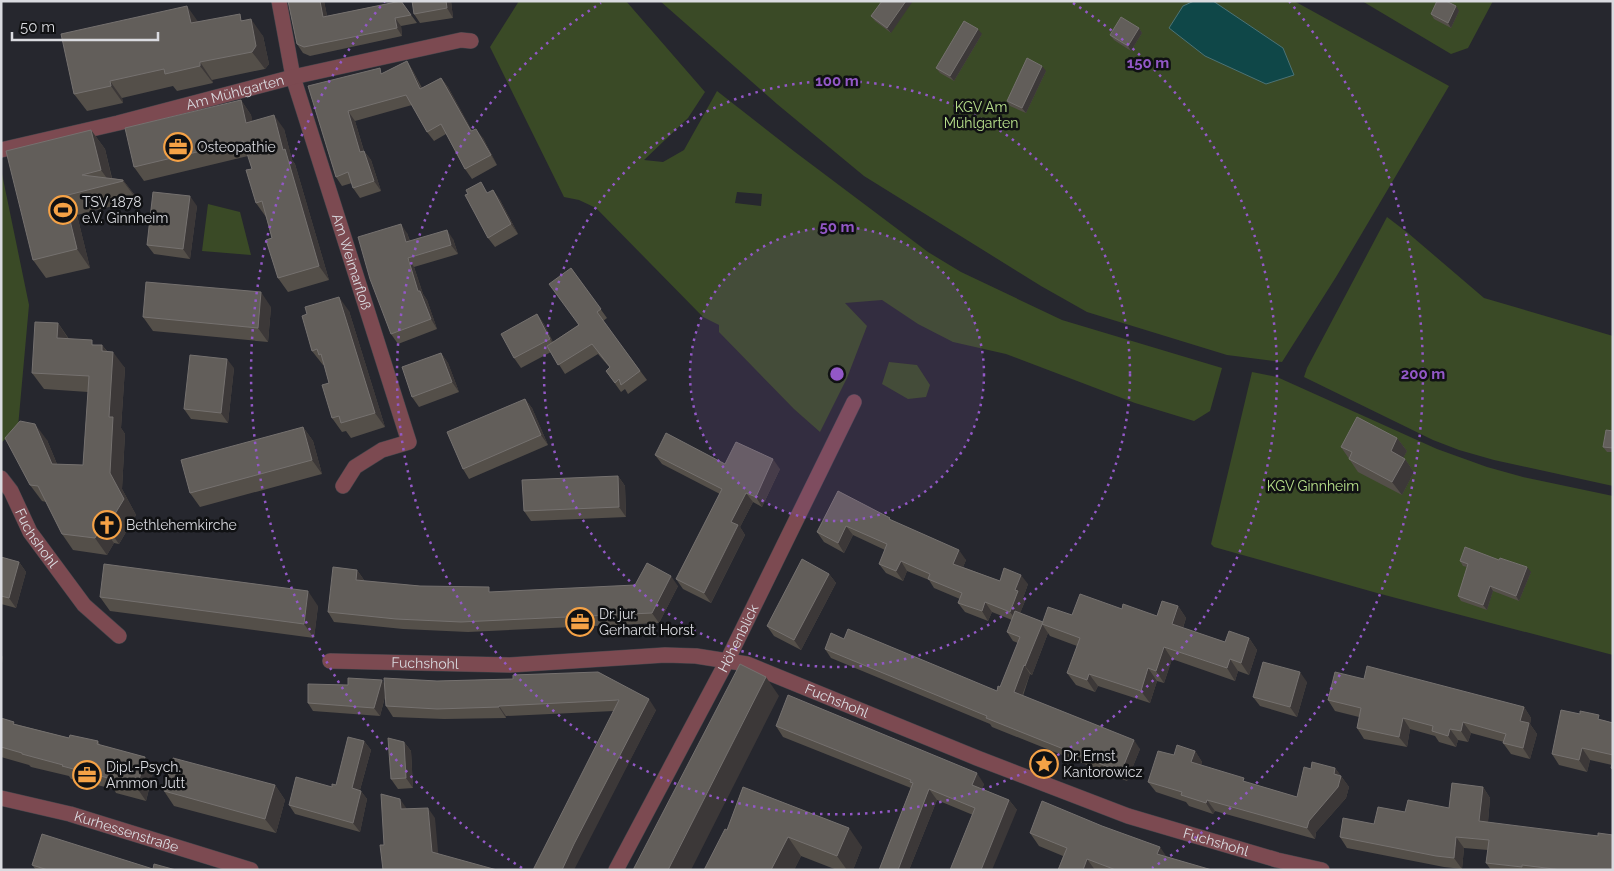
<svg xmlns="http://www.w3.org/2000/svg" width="1614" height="871" viewBox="0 0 1614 871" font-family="Raleway,sans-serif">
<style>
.green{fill:#3a4a26;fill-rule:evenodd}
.water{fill:#0f4748;stroke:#4c7376}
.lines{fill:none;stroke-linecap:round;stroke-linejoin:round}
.minor-casing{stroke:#43444a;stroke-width:16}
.minor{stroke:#7c4a51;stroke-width:15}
.wall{fill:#544f49}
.shaded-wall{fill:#3c3838}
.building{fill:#625e5a;stroke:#75716f}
.ring{fill:none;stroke:#9358c7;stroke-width:2.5;stroke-dasharray:2.5 5}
.labels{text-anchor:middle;stroke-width:5;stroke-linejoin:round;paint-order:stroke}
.street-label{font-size:14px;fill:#dadbe0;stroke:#101113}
.park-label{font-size:14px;fill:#bae38c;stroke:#101113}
.poi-label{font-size:14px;fill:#dadbe0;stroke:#101113;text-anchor:start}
.centre{fill:#9358c7;stroke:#101113;stroke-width:2.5}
.ring-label{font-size:15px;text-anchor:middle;font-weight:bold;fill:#9358c7;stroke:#101113;stroke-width:5;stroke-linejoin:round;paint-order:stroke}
</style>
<rect width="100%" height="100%" fill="#26272e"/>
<path class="green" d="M519,1H626L705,92L688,118L644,160L663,162L684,150L717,91L795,152L928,252L961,272L1062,320L1222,368L1210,411L1194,421L1135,403L1006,354L953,342L918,324L882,300L845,303L867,326L847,378L820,432L794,409L719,332V325L703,317L596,208L579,200L564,197L490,47ZM737,192L762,194L761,206L735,203Z
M660,1H1294L1449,86L1336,277L1282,362L1227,355L1087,312L1041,286L864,176L777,104Z
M1362,1H1493L1468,48L1451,54Z
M1,169L29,305L18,427L1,443Z
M208,204L240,212L251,255L202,251Z
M1387,217L1408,233L1484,298L1613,336V486L1494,460L1459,450L1433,440L1304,377L1307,368Z
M889,362L917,365L930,385L926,397L908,399L882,384Z
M1252,372L1277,377L1437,449L1487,467L1523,477L1613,496V655L1377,593L1214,547L1211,544Z"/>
<path class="water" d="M1194,1H1213L1283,48L1294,75L1266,84L1205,56L1169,28L1183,6Z"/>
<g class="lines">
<defs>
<g id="minor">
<path id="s1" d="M279,1L293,77L409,442L382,450L355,467L343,486"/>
<path id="s2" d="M1,150L118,123L293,77L461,40L471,41"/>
<path id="s3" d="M1,478L11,491L30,532L84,605L119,636"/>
<path id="s4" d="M330,661L510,665L665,655L696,656L747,664L977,758L1128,816L1277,860L1322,870"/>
<path id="s5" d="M1,798L70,814L251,870"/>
<path id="s6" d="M616,870L727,661L854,402"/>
</g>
</defs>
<use href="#minor" class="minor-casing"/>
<use href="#minor" class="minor"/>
</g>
<path class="wall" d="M288,1H324L327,16L401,1L417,23L401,26L402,36L310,56L303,53L297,44Z
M451,1L453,18L420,23L414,14Z
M882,1L891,33L875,21L871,16Z
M1459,11L1451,28L1434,19L1431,14Z
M244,20L263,36L269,64L265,69L212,80L213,83L177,91L173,86L122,98L123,103L87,111L74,94L198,22Z
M1139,28L1142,33L1131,51L1114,40L1110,35Z
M982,34L954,81L940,73L936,68Z
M407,61L413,71L422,88L441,78L448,87L472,131L483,138L497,165L472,179L465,169L446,134L434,141L427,132L412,105L355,121L364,151L371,160L381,191L360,198L353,188L352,183L342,186L336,177L308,86L383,73Z
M1046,71L1026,113L1010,106L1007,101Z
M241,100L251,115L252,121L284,129L292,160L295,164L329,280L288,292L278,278L272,238L266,217L256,203L252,169L248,156L144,181L134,167Z
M91,130L105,149L112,178L123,180L137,198V200L77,215L90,268L46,278L33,260Z
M493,190L500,200L518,234L495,247L488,238L489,193Z
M197,206L190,259L154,254L147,245Z
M407,233L410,241L453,239L458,254L414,267L423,294L427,300L437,329L398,344L391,334Z
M571,268L607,318L603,321L647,380L628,394L625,389L621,392L606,371L610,368L598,354L565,374L551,352L521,368L514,358L537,314L544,324L553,342L578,325Z
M271,307L268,342L153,331L143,317Z
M349,311L385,427L351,438L346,431L342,432L332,418L329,383L324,365H323L312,351Z
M58,323L69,339L95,345H102L107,351L125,368L121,428L125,434L122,489L136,515L119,544L114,543L107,555L73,550L62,534L46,502L42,501L30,485L47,440L57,464L83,465L88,392L44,389L32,373Z
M441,353L448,363L459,392L419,407L412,397Z
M234,368L228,423L191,419L184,409Z
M525,399L532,408L548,445L469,479L463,469Z
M303,427L313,441L322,474L200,507L190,493Z
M1613,431V452H1607L1603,447Z
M1397,438L1407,451L1403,458L1405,459L1414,472L1402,495L1358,472L1341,447Z
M655,455L725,464L780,469L762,507L753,502L740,527L745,535L711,603L683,589L676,579L720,494L662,464Z
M618,476L625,486L626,517L531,521L524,511Z
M838,491L891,520L966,560L963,567L1000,581L1028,584L1023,598L1025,601L1020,613L1043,622L1072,615L1122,609L1157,616L1178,606L1186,618L1183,628L1225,642L1249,638L1257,650L1249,675L1238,671L1235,681L1172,659L1164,683L1157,681L1150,703L1098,686L1095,692L1076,685L1067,673L1077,646L1050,636L1048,633L1032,675L1030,674L1023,696L1140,749L1127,781L992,727L990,724L831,658L825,649L844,639L997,691L1000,687L1018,643L1013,641L1007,632L1012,620L992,612L988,621L965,612L958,603L960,599L934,588L929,580L907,571L903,581L886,573L879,564L885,550L853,535L844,553L824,542L817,532Z
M1,557L19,562L26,572L16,608L1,604Z
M1499,560L1531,572L1519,601L1493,591L1487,610L1461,601L1458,596L1467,567L1463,566L1460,561Z
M357,570L364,580V581L420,586L492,592L678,586L659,623L468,632L403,629L334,622L328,612Z
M829,574L836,583L801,650L774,636L767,626Z
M100,597L318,606L314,638L110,611Z
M513,675L656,710L581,854L614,711L506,716V718L444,719L393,717L386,706L385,697L380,716L313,711L308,703L348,685L437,681L513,679Z
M1364,679L1524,707L1531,718L1530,724L1537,734L1530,759L1511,754L1503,743L1504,742L1471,733L1468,742L1458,740L1456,747L1439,742L1435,736L1410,729L1407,747L1364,739L1357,728L1359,717L1335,711L1328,700Z
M1307,682L1297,717L1260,706L1253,697Z
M1,718L15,724L69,738L98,741L100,745L145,757L154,769L146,801L116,793L114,789L71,779L69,776L31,767L29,765L1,757Z
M1603,720L1613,723V771L1611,768L1612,765L1590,760L1587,772L1559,765L1552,754Z
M776,726L984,784L982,789L1009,800L1017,810L973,815L937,800L909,870H879L911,788L783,737Z
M364,741L371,750L360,790L367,799L360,832L295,814L289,805L336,785Z
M404,742L411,751L413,788L398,789L391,779Z
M1195,751L1202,762L1201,765L1248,783L1297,797L1311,769L1335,768L1349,787L1346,798L1316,832L1315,839L1215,811L1213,814L1189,806L1186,802L1156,792L1148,782L1174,755Z
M275,785L285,800L276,833L174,806L164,791Z
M743,787L862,847L853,870H837L801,856L794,870H704L727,830Z
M1483,787L1490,798L1488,822L1613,870H1491L1486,863L1488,850L1464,848L1462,869L1444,867L1347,848L1340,837L1374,824L1405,812L1449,808Z
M1030,833L1166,857L1212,870H1058L1063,856L1039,846Z
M32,865L153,869L176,870H36Z"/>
<path class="shaded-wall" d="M320,1H324L329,25L323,17Z
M446,1H451L453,18L447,8Z
M906,1H913L891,33L887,28Z
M187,6L199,23H191Z
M1456,6L1459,11L1451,28L1448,23Z
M395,18L401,26L402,36L397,28Z
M251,19L263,36L269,64L265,69L252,52Z
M1139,28L1142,33L1131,51L1128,46Z
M978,29L982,34L954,81L950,76Z
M407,61L413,71L426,99L420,89Z
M200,62L212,80L213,83L200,66Z
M1042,66L1046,71L1026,113L1022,108Z
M441,78L448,87L478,141L471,131Z
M110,81L122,98L123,103L111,86Z
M241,100L251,115L256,137L246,123Z
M348,111L355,121L367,162L360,152Z
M274,115L284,129L292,160L295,164L329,280L319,266L283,150Z
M476,129L483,138L497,165L491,155Z
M91,130L105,149L113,184H111L101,170Z
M364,151L371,160L381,191L374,181Z
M123,180L137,198V200L123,181Z
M493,190L500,200L518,234L511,224Z
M64,196L77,215L90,268L77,249Z
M190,196L197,206L190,259L183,249Z
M401,224L407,233L413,251L406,242Z
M447,230L453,239L458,254L451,245Z
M408,258L414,267L423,294L427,300L437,329L431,319L418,291Z
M261,292L271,307L268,342L258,328Z
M339,297L349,311L385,427L375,413Z
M537,314L544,324L556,349L550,339Z
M58,323L69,340L57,338Z
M102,345L113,360V352L125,368L121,428L125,434L122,489L136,515L119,544L107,527L110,473L109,417L102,351Z
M441,353L448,363L459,392L452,382Z
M227,359L234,368L228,423L221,413Z
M525,399L532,408L548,445L541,435Z
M35,424L47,440L64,481L52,464Z
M303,427L313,441L322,474L312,460Z
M1397,438L1407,451L1400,464L1391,451Z
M773,459L780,469L762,507L756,497Z
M1405,459L1414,472L1402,495L1392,482Z
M618,476L625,486L626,517L619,507Z
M746,493L753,502L740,527L745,535L711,603L704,593L731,522Z
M846,526L853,535L844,553L838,543Z
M102,527L114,543L107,555L95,538Z
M959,550L966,560L960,574L953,564Z
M901,561L907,571L903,581L896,571Z
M19,562L26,572L16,608L9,598Z
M1527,567L1531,572L1519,601L1516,596Z
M357,570L364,580L363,590L356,580Z
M829,574L836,583L801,650L794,640Z
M1021,575L1028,584L1023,598L1025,601L1017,621L1010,612L1015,590Z
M671,576L678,586L659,623L652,613Z
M1490,586L1493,591L1487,610L1483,605Z
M308,591L318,606L314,638L304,624Z
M985,602L992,612L988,621L982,611Z
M1178,606L1186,618L1180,636L1172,624Z
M1042,624L1048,633L1032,675L1025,666Z
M1249,638L1257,650L1249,675L1241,663Z
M1164,647L1172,659L1164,683L1156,671Z
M1,654L3,657L1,670Z
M1230,659L1238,671L1235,681L1227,668Z
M1024,665L1030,674L1020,701L1014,692Z
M1148,668L1157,681L1150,703L1141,691Z
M1300,672L1307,682L1297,717L1290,707Z
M1089,674L1098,686L1095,692L1087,680Z
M766,677L779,696L691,870H668Z
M382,680L387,688L380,716L374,708Z
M649,699L656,710L574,870H562L574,844Z
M499,706L506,716V718L499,707Z
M1524,707L1531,718L1530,724L1537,734L1530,759L1523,748L1520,721Z
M1403,718L1410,729L1407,747L1399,737Z
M1463,722L1471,733L1468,742L1461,731Z
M1450,729L1458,740L1456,747L1448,736Z
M1134,740L1140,749L1127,781L1121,772Z
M364,741L371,750L358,797L352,788Z
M404,742L411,751L413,788L406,778Z
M1582,748L1590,760L1587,772L1579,760Z
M1195,751L1202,762L1199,773L1191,762Z
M145,757L154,769L146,801L137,788Z
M1335,768L1349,787L1346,798L1316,832L1315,839L1307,828L1309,821L1334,774Z
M977,773L984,784L980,795L972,785Z
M275,785L285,800L276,833L265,819Z
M1483,787L1490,798L1487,832L1479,821Z
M929,789L937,800L909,870H898Z
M361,791L367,799L360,832L353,823Z
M400,799L407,809H401Z
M1009,800L1017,810L992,870H981Z
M1207,800L1215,811L1213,814L1206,803Z
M428,808L435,818L439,862L432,852Z
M849,828L862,847L853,870H847L837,856Z
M788,837L801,856L794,870H771Z
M1456,837L1464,848L1462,869L1454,858Z
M1160,847L1169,860L1157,854Z
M1087,859L1095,870H1083Z"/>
<path class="building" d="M288,1H320L323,17L401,1L411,15L395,18L397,28L304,47L297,44Z
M412,1H446L447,8L414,14Z
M882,1H906L887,28L871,16Z
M1437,1H1446L1456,6L1448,23L1431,14Z
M187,6L191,23L240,14L241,21L251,19L256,46L252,52L200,62V66L165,74L164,69L110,81L111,86L74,94L61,34Z
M1121,17L1139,28L1128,46L1110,35Z
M964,21L978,29L950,76L936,68Z
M1027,58L1042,66L1022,108L1007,101Z
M407,61L420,89L441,78L471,131L476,129L491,155L465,169L441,124L427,132L406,95L348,111L360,152L364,151L374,181L353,188L348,172L336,177L308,86L380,68L381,74Z
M241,100L246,123L274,115L283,150L285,149L319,266L278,278L266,240L272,238L262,201L256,203L246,170L252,169L243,141L134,167L125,128Z
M91,130L101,170L82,175L123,180V181L64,196L77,249L33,260L6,151Z
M481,182L487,193L493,190L511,224L488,238L465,195L468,194L466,190Z
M153,192L190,196L183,249L147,245Z
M401,224L406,242L447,230L451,245L408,258L418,291H420L431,319L391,334L370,279L358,237Z
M571,268L601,309L597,312L640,371L621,385L619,379L615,383L606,371L610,367L592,344L558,365L547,346L579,325L549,284Z
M146,282L261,292L258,328L143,317Z
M339,297L375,413L341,423L339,416L332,418L322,385L329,383L321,354L319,355L317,349L312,351L302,316L307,314L305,307Z
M537,314L550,339L514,358L501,334Z
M35,322L58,323L57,338L92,340V345H102V351L113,352L109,417H113L110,473L124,499L107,527H102L95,538L62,534L38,486L30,485L5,438L20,421L35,424L52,464L83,465L89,376L32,373Z
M441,353L452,382L412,397L402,367Z
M190,355L227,359L221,413L184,409Z
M525,399L541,435L463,469L447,432Z
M1357,417L1397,438L1391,451L1405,459L1392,482L1349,459L1352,452L1341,447Z
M303,427L312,460L190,493L181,460Z
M1606,430L1613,431V448L1603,447Z
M666,433L725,464L736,442L773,459L756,497L746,493L731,522L738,525L704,593L676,579L722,489L655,455Z
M618,476L619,507L524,511L522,480Z
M838,491L890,518L889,519L959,550L953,564L1000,581L1004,568L1021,575L1015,590L1018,591L1010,612L985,602L982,611L958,603L962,593L928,579L930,574L901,561L896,571L879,564L887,544L846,526L838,543L817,532Z
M1465,547L1499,560L1500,558L1527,567L1516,596L1490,586L1483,605L1458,596L1468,564L1460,561Z
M1,557L19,562L9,598L1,596Z
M802,559L829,574L794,640L767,626Z
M647,563L671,576L652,613L461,622L396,619L328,612L333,567L357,570L356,580L420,586L489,587V592L635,585Z
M104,564L308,591L304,624L100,597Z
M1080,594L1122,609L1123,604L1157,616L1162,601L1178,606L1172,624L1225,642L1229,631L1249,638L1241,663L1230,659L1227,668L1164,647L1156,671L1148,668L1141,691L1089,674L1087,680L1067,673L1080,638L1042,624L1048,607L1072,615Z
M1015,611L1043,622L1025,666L1024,665L1014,692L1134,740L1121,772L986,718L987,716L825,649L831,633L844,639L848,629L997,691L998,686L1000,687L1020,637L1007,632Z
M1263,662L1300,672L1290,707L1253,697Z
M740,664L766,677L668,870H633Z
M1367,666L1524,707L1520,721L1529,723L1523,748L1503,743L1506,734L1463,722L1461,731L1450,729L1448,736L1432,731L1433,726L1403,718L1399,737L1357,728L1361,708L1328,700L1335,672L1364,679Z
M598,672L649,699L574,844L562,870H533L619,700L499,706V707L437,709L386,706L384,678L437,681L513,679V675Z
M348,678L382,680L374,708L308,703V684L348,685Z
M788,695L977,773L972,785L1009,800L981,870H950L975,808L929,789L898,870H879L913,783L910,782L911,780L776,726Z
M1561,710L1580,714V711L1599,715L1598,719L1613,723V755L1582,748L1579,760L1552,754Z
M1,718L14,722L13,724L69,738L70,735L98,741L97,744L145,757L137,788L108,781V778L62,766L63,765L22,754V753L1,747Z
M348,737L364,741L352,788L361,791L353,823L289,805L296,777L332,787V784L336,785Z
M388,738L404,742L406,778L391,779Z
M1177,745L1195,751L1191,762L1244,778L1243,781L1297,797L1304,767L1311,769L1312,762L1335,768L1334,774L1341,776L1338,787L1309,821L1307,828L1207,800L1206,803L1181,795L1182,792L1148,782L1158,751L1174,755Z
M173,758L275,785L265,819L164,791Z
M1613,760V769L1611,768Z
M1452,783L1483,787L1479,821L1598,836V833L1613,835V870H1562L1522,865V867L1486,863L1489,840L1456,837L1454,858L1436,856L1340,837L1343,818L1374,824L1378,807L1405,812L1408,800L1449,808Z
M743,787L849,828L837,856L788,837L771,870H704L725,829L727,830Z
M381,794L400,799L401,809L428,808L432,852L497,870H383L380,845H384Z
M1042,801L1102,826L1160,847L1157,854L1212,870H1116L1087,859L1083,870H1058L1067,848L1030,833Z
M42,834L153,869L154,864L176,870H48L32,865Z"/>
<circle cx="837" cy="374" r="147" fill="#9358c7" fill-opacity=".12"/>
<g class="ring">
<circle cx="837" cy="374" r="147"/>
<circle cx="837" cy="374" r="293"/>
<path d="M1073 3A440 440 0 1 1 601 3"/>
<path d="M522 868A586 586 0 0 1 385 1M1289 1A586 586 0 0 1 1152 868"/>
</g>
<defs>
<symbol id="office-ring" viewBox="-11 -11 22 22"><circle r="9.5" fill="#101113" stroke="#f5a246" stroke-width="1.5"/><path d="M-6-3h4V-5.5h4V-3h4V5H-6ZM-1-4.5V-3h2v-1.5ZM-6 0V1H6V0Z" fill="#f5a246"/></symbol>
<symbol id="stadium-ring" viewBox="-11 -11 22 22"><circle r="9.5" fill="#101113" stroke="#f5a246" stroke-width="1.5"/><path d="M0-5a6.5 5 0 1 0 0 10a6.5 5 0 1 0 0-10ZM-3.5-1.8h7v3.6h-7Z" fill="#f5a246"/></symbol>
<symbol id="church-ring" viewBox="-11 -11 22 22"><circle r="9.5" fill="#101113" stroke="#f5a246" stroke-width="1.5"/><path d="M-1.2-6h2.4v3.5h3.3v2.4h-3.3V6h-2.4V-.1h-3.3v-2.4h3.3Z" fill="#f5a246"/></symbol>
<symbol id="sight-ring" viewBox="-11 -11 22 22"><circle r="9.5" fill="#101113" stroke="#f5a246" stroke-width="1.5"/><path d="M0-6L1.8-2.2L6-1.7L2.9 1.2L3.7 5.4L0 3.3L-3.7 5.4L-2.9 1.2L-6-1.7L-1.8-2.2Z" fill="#f5a246"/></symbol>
</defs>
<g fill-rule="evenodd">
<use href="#office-ring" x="162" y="131" width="32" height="32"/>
<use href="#stadium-ring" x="47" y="194" width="32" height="32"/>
<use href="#church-ring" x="91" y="509" width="32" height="32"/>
<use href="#office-ring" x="564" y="606" width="32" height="32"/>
<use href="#sight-ring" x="1028" y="748" width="32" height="32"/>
<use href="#office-ring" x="71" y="759" width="32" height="32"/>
</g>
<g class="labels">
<g class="street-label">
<text dy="5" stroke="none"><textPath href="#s2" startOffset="241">Am Mühlgarten</textPath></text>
<text dy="5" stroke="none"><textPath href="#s1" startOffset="271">Am Weimarfloß</textPath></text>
<text dy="5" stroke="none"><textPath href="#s3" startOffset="70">Fuchshohl</textPath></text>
<text dy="5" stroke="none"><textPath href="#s6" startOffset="262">Höhenblick</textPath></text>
<text dy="5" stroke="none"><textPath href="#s4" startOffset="95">Fuchshohl</textPath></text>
<text dy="5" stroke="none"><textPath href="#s4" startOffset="515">Fuchshohl</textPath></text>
<text dy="5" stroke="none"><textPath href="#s5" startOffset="130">Kurhessenstraße</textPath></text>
<text dy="5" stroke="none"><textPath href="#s4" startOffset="920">Fuchshohl</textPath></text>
</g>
<g class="park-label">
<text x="981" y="112">KGV Am<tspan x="981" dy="16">Mühlgarten</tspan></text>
<text x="1313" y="491">KGV Ginnheim</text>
</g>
<g class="poi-label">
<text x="197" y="152">Osteopathie</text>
<text x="82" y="207">TSV 1878<tspan x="82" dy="16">e.V. Ginnheim</tspan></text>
<text x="126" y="530">Bethlehemkirche</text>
<text x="599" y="619">Dr. jur.<tspan x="599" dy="16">Gerhardt Horst</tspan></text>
<text x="1063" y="761">Dr. Ernst<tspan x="1063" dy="16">Kantorowicz</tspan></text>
<text x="106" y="772">Dipl.-Psych.<tspan x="106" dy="16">Ammon Jutt</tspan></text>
</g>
</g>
<circle cx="837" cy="374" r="8" class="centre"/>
<g class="ring-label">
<text x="1148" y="68">150 m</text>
<text x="837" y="86">100 m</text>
<text x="837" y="232">50 m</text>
<text x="1423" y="379">200 m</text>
</g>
<rect width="1614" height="871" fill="none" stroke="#dadbe0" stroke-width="5"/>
<path d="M12 32v8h146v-8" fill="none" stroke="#dadbe0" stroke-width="2.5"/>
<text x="20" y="32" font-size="15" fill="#dadbe0" stroke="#101113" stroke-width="4" paint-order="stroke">50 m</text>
</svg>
